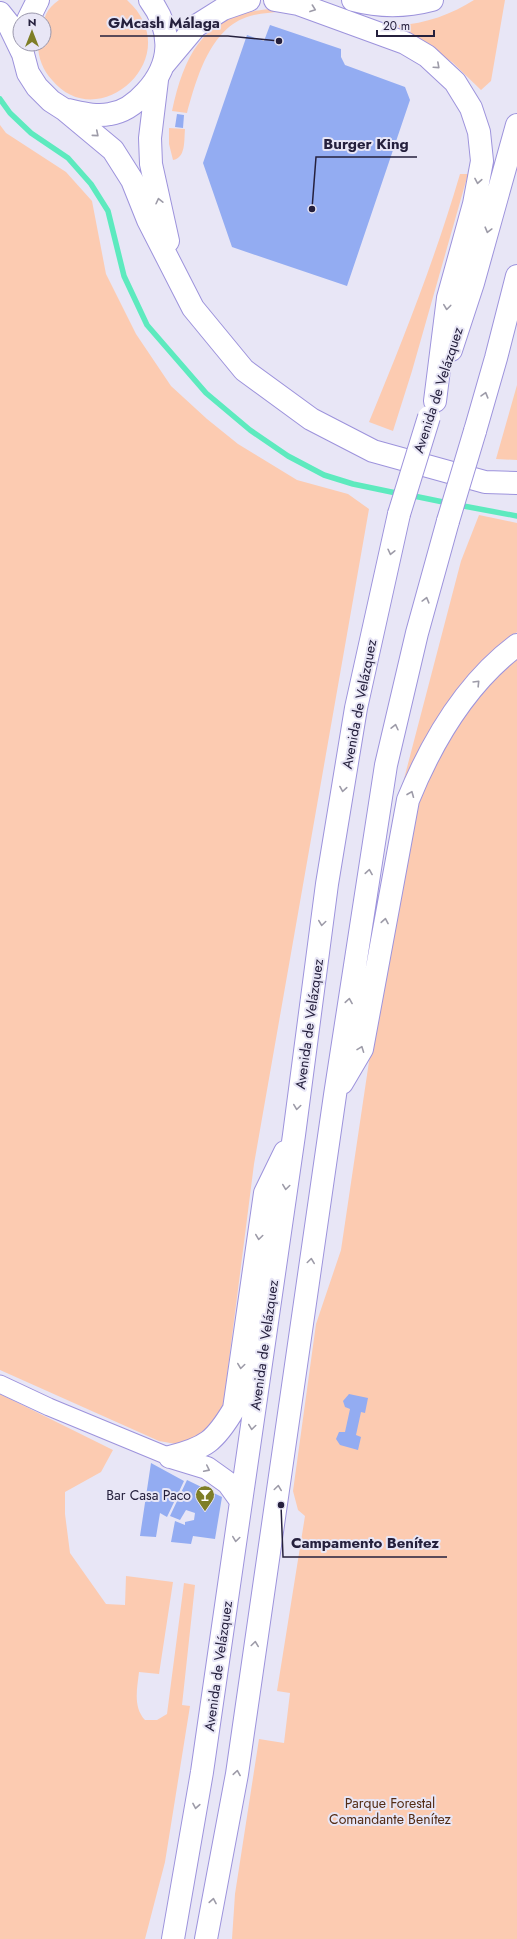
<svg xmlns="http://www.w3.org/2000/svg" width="517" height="1939" viewBox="0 0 517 1939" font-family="Jost,sans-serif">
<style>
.green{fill:#fccbb1}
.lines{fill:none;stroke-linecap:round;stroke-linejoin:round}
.stream{stroke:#5deabe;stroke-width:5.5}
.building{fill:#93acf2}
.minor-casing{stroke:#9d93dc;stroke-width:19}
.primary-casing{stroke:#9d93dc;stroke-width:24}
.motorway-casing{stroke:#9d93dc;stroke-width:24}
.minor{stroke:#fff;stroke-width:17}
.primary{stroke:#fff;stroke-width:22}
.motorway{stroke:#fff;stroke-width:22}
.motorway-bridge-casing{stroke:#9d93dc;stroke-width:24;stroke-linecap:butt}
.motorway-bridge{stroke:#fff;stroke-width:22}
.oneway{stroke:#9d9ba8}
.labels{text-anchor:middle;stroke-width:4;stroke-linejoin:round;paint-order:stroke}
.street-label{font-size:14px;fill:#25203d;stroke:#e8e6f6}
.poi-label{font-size:14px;fill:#25203d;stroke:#e8e6f6;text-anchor:end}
.park-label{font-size:14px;fill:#532c15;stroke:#e8e6f6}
.leader{fill:none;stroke:#25203d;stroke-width:1.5}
.callout-dot{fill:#25203d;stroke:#e8e6f6;stroke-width:1.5}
.callout-label{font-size:15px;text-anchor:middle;font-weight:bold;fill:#25203d;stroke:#e8e6f6;stroke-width:4;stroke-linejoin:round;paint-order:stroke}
</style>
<rect width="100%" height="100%" fill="#e8e6f6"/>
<path class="green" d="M59,0H127C189,56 99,137 52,80C43,70 38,58 38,44H44C44,23 40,14 59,0Z
M474,0H505L491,81L481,90L452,62L400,31L399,25C425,24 452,14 474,0Z
M272,9L281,11C272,13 263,13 254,15C211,24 197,77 187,113L172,111C185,51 206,13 272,9Z
M0,125L6,133L66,172L92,201L106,274L136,334L171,386L207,419L238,444L297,480L348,494L369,509L254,1164L223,1407L217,1424L187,1446L159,1441L0,1370Z
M169,128L185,129C184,140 186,158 173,160L169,144Z
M460,174H468L412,371L393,431L369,422C403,340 435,259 460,174Z
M517,385V460L496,459Z
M479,515L517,523V632L481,666L419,750L404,779L461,561Z
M517,658V1939H232L235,1894L259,1739L284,1743L290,1693L277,1691L305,1516L298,1510L293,1491L316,1324L341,1250L378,1001L420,790L447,738L476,698Z
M0,1394L113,1450L101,1472L65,1492V1514L70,1553L106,1604L125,1605L126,1576L173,1582L159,1674L139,1672C137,1689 133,1707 145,1720H157L167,1714L184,1583L195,1585L182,1705L190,1706L165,1862L145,1939H0Z"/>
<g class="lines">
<path class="stream" d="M0,99L10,113L31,133L68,158L91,184L108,211L124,276L147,325L206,393L250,430L288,456L324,475L353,484L401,494
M409,495L448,503
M458,505L517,516"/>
</g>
<path class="building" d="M270,25L341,49V57L345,65L405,87L410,100L347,286L232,247L203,163L247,35L264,41Z
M177,114L184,115L183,128L175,127Z
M349,1394L368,1398L365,1413L361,1412L356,1435L361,1437L358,1450L340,1445L336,1439L339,1432H345L350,1409L345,1407L343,1401Z
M151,1463L184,1481L167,1517L160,1513L156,1537L140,1536Z
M187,1480L222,1497L215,1539L193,1536L191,1544L171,1542L175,1521L185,1525V1522L194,1520L195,1513L186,1510L180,1520L170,1516Z"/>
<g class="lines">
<defs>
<path id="minor" d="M0,1384L49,1407L170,1457"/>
<path id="primary" d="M0,13L8,23L23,54L28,73L37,87L51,101L65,110L113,150L132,180L148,220L193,308L244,370L311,419L373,451L485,482L517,483
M28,20L38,0
M157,80L150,138L151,164L168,241
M68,110C82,113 96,117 110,114C124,112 137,102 146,92C172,64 173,31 150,0"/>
<path id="motorway" d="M275,0L298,4L405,43L427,56L455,82L471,108L479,132L482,161L474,204L448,298L435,401
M353,0C379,7 406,7 432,0
M165,63L196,26L223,9L249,0
M451,350L473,283L517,125
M475,431L496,358L517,276
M342,1083L362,1049L408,800C432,741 465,684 517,645
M170,1457C206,1448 215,1441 234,1409L265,1193L285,1152
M171,1457L207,1468L228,1483L241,1501
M173,1939L202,1772L294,1135L327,884L356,708L399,514
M206,1939L237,1774L335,1095L386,765L417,633L448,521"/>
</defs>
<use href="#minor" class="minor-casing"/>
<use href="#primary" class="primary-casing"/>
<use href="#motorway" class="motorway-casing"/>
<use href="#minor" class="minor"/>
<use href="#primary" class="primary"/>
<use href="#motorway" class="motorway"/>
<defs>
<path id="motorway-bridge" d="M399,514L429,417
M448,521L475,431"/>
</defs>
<use href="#motorway-bridge" class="motorway-bridge-casing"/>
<use href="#motorway-bridge" class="motorway-bridge"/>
</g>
<defs><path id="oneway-chevron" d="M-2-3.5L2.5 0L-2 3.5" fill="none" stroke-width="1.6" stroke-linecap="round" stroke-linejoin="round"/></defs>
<g class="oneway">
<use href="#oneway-chevron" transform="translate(313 9) rotate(20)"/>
<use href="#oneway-chevron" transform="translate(437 66) rotate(42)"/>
<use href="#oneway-chevron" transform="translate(96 134) rotate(40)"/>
<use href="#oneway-chevron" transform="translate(478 181) rotate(100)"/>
<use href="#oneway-chevron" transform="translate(159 201) rotate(-103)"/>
<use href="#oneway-chevron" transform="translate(488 230) rotate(105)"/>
<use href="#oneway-chevron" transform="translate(447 307) rotate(97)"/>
<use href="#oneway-chevron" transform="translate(485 395) rotate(-74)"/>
<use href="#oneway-chevron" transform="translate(391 552) rotate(103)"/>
<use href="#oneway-chevron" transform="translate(426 600) rotate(-75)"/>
<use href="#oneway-chevron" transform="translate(477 683) rotate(-46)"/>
<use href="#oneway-chevron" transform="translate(395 727) rotate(-77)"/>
<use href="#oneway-chevron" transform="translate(343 789) rotate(99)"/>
<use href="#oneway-chevron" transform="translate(411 794) rotate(-68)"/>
<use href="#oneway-chevron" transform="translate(369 872) rotate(-81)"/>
<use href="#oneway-chevron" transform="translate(385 921) rotate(-80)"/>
<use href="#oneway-chevron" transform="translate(322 923) rotate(98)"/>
<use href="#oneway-chevron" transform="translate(349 1001) rotate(-81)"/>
<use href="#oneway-chevron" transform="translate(361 1049) rotate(-69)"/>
<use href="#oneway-chevron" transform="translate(297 1107) rotate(98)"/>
<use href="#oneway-chevron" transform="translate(286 1187) rotate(98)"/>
<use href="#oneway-chevron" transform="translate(259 1237) rotate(98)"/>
<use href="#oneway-chevron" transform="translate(311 1261) rotate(-82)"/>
<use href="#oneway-chevron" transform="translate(241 1366) rotate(98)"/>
<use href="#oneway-chevron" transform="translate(252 1427) rotate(98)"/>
<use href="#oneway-chevron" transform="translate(207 1469) rotate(26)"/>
<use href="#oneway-chevron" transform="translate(278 1488) rotate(-82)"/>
<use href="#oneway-chevron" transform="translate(236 1539) rotate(98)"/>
<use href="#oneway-chevron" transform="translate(255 1644) rotate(-82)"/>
<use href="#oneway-chevron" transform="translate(237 1773) rotate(-81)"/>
<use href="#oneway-chevron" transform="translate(196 1806) rotate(100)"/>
<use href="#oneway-chevron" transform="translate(213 1901) rotate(-80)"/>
</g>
<defs>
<symbol id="bar-pin" viewBox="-11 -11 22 30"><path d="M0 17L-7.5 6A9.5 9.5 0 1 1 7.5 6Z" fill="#7e7e26" stroke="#e8e6f6"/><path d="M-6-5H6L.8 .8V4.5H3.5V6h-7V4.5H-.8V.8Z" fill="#fff"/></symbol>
</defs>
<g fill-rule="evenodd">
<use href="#bar-pin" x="194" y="1484" width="22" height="30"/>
</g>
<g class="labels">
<g class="street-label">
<text transform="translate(438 390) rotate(-72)" y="5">Avenida de Velázquez</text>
<text transform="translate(359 704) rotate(-79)" y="5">Avenida de Velázquez</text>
<text transform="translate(309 1024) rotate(-82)" y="5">Avenida de Velázquez</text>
<text transform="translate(264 1345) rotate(-82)" y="5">Avenida de Velázquez</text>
<text transform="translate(218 1666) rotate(-82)" y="5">Avenida de Velázquez</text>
</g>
<g class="poi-label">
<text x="191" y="1500">Bar Casa Paco</text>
</g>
<g class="park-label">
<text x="390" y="1808">Parque Forestal<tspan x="390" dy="16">Comandante Benítez</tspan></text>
</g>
</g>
<path class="leader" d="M279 41L228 36H100M312 209L316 157H417M281 1505L283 1557H447"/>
<g class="callout-dot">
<circle cx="279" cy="41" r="4"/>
<circle cx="312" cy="209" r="4"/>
<circle cx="281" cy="1505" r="4"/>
</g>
<g class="callout-label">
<text x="164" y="28">GMcash Málaga</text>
<text x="366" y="149">Burger King</text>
<text x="365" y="1548">Campamento Benítez</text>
</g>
<g transform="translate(32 32)"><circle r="19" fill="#e8e6f6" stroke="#9a97ac"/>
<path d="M0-3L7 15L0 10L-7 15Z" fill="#7e7e26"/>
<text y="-6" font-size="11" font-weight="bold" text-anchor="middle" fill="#25203d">N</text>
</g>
<path d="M377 30v6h57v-6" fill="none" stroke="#25203d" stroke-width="2"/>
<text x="383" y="30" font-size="12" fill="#25203d" stroke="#e8e6f6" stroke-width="3" paint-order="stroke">20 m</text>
</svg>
